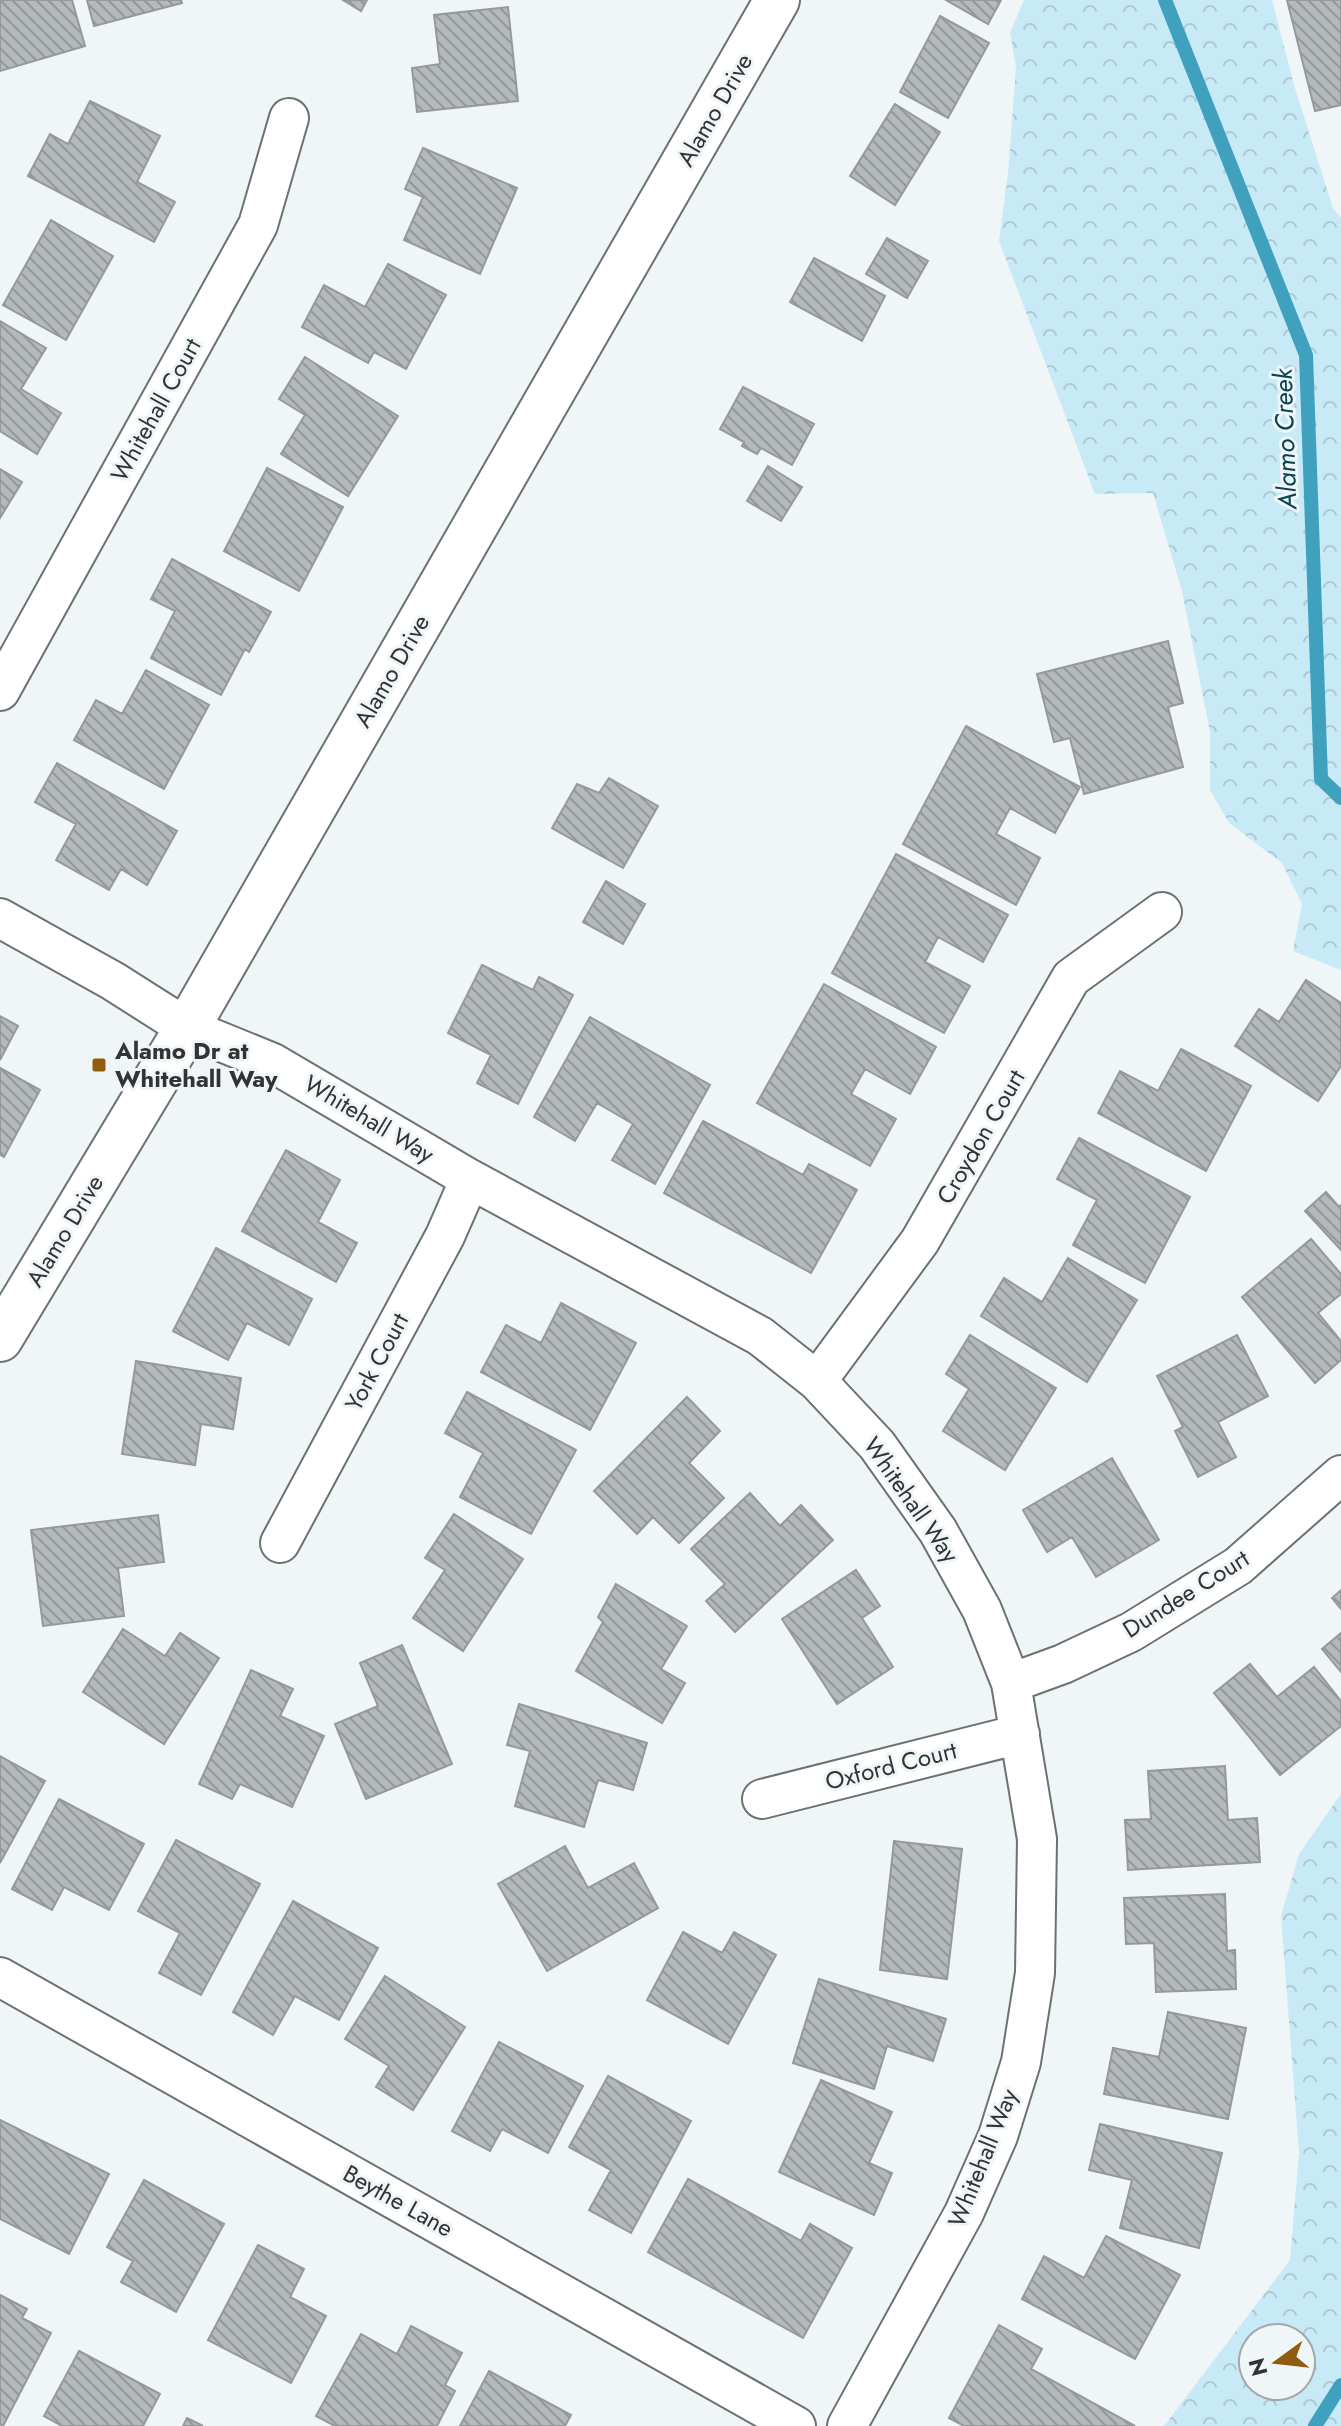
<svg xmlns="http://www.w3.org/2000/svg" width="1341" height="2426" viewBox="0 0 1341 2426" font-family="Jost,sans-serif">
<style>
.forest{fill:url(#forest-crowns);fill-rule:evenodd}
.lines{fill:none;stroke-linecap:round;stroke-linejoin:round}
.stream{stroke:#40a1bf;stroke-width:14}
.building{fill:url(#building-back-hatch);stroke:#95999b;stroke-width:2}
.minor-casing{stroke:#6c7172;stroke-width:42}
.secondary-casing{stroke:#6c7172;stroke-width:48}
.minor{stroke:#fff;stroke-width:38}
.secondary{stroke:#fff;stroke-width:44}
.poi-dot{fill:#905c0d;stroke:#f0f5f7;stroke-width:3}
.labels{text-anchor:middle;stroke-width:6;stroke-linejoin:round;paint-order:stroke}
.street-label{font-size:24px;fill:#313334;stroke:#f0f5f7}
.poi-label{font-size:24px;font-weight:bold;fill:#313334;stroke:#f0f5f7;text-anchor:start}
.water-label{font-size:26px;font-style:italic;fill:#064354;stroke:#f0f5f7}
</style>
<defs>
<pattern id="forest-crowns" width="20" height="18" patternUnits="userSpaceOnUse" patternTransform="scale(2)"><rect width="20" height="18" fill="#c8eaf7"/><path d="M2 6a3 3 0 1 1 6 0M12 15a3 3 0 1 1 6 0" fill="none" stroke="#acc9d4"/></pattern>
<pattern id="building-back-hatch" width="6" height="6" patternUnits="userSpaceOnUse" patternTransform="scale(2)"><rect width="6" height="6" fill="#b4b9ba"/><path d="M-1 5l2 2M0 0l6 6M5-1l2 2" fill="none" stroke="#939798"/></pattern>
</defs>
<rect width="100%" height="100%" fill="#f0f5f7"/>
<path class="forest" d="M1024,0H1272L1294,85L1333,208L1341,218V970L1293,951L1302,904L1282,863L1229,823L1210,790V732L1182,591L1153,493L1095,494L999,241L1008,173L1016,68L1010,33Z
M1341,1794V2426H1164L1290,2260L1299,2153L1281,1916L1299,1854ZM1253,2338H1301V2386H1253Z"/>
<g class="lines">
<path class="stream" d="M1165,0L1306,355L1321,779L1341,798
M1315,2426L1341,2385"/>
</g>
<path class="building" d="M0,0H72L85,46L0,71Z
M87,0H181L182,3L94,26Z
M343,0H367L361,11Z
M946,0H1001L988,24Z
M1287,0H1341V105L1315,111Z
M508,7L518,101L417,112L412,68L440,64L434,15Z
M940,16L989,43L948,118L900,92Z
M90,101L160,136L137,182L175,202L154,242L28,176L50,134L68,144Z
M895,104L940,132L895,205L850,176Z
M423,148L517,188L480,274L404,240L423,197L405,189Z
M51,220L113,256L66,340L3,305Z
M887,238L928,261L907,298L866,274Z
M814,258L885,296L862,341L790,302Z
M388,264L446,295L406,369L374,352L368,363L302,327L324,285L365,307Z
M0,321L46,348L21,389L61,413L37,454L0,431Z
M305,357L398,416L348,496L281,454L305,415L279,399Z
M743,387L814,424L792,465L761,448L757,454L742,446L744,442L720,429Z
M768,466L802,487L781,521L747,501Z
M267,468L343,507L299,591L224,551Z
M0,469L22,482L0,518Z
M172,559L271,612L249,652L245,649L221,695L151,658L175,611L151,599Z
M1168,641L1183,703L1168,707L1183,767L1084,794L1070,738L1054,742L1037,674Z
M146,670L209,705L164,789L74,740L96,700L122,714Z
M966,726L1080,787L1055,833L1010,808L996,834L1040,858L1016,905L903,844Z
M57,763L177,831L147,885L121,869L109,890L56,860L76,824L35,802Z
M609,778L658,806L623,868L552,828L577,784L599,793Z
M896,854L1008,915L983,962L938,937L925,962L970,986L944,1033L832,973Z
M606,881L645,904L623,944L583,922Z
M482,965L533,990L539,977L573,995L518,1104L477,1083L491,1055L448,1033Z
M1306,980L1341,1003V1066L1318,1101L1235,1046L1259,1009L1279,1022Z
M824,984L936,1047L910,1094L865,1069L851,1094L896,1119L870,1166L757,1103Z
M0,1016L18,1026L0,1060Z
M590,1017L710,1085L655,1184L612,1160L633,1124L597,1103L575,1141L534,1117Z
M1181,1049L1251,1086L1206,1171L1098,1113L1120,1071L1158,1091Z
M0,1068L40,1090L4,1157L0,1155Z
M703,1121L803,1175L809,1164L857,1190L811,1273L664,1193Z
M1079,1138L1190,1197L1145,1283L1073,1245L1097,1200L1057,1179Z
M286,1150L340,1180L318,1222L357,1243L336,1282L242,1231Z
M1326,1192L1339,1207L1341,1205V1250L1305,1211Z
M1311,1239L1341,1274V1294L1318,1313L1341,1341V1360L1315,1383L1242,1297Z
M216,1248L312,1299L289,1345L247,1323L228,1360L173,1331Z
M1068,1258L1137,1300L1087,1382L981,1316L1004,1278L1042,1302Z
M561,1303L636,1343L590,1430L481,1372L506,1325L541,1343Z
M970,1335L1056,1388L1005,1470L943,1431L969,1389L946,1374Z
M1237,1335L1268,1396L1218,1422L1236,1457L1198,1477L1175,1431L1183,1427L1157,1376Z
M136,1361L241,1378L233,1429L201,1424L195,1465L122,1454Z
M467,1392L576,1450L531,1534L460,1497L483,1453L445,1433Z
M687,1397L720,1431L689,1463L724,1498L679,1543L653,1517L637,1534L594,1491Z
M1112,1458L1159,1540L1096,1577L1072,1537L1047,1552L1023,1510Z
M750,1493L780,1526L801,1505L833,1540L735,1632L706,1601L725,1584L691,1549Z
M454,1514L523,1559L463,1651L413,1618L445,1570L425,1558Z
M158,1515L164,1562L118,1568L124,1616L43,1626L31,1530Z
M856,1570L880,1606L862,1618L893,1667L837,1704L782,1619Z
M616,1584L687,1626L661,1669L685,1683L662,1723L576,1671L603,1622L598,1617Z
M1341,1590V1609L1332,1598Z
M123,1629L165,1656L180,1633L219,1658L164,1744L83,1692Z
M1341,1633V1672L1322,1649Z
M402,1645L452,1764L366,1799L335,1724L378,1706L360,1663Z
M1250,1664L1277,1697L1314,1667L1341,1701V1726L1280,1775L1214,1693Z
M251,1670L293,1689L280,1716L324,1736L292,1807L240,1784L232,1799L199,1784Z
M519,1704L647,1743L633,1790L598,1780L584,1827L515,1806L530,1751L507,1745Z
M0,1756L45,1781L0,1863Z
M1225,1766L1228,1820L1257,1818L1260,1862L1128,1870L1125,1820L1151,1819L1148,1771Z
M59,1799L144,1844L109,1910L64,1887L52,1910L12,1889Z
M176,1840L260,1884L201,1995L159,1973L180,1933L138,1911Z
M894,1841L962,1849L947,1979L880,1970Z
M565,1846L588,1888L634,1863L658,1908L547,1971L498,1884Z
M1225,1894L1227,1951L1235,1950L1236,1989L1156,1992L1154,1943L1126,1944L1124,1898Z
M293,1901L378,1948L339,2020L295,1996L273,2035L233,2012Z
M683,1932L722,1953L734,1932L776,1955L728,2044L647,2000Z
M385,1976L465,2027L413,2110L376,2087L389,2066L345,2039Z
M819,1979L946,2019L933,2061L887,2046L874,2089L793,2063Z
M1168,2012L1246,2028L1228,2119L1104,2094L1113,2048L1159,2057Z
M499,2042L583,2086L548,2153L502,2129L490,2151L452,2131Z
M608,2076L691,2121L631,2233L589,2210L611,2170L569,2147Z
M821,2080L892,2112L869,2163L892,2173L874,2215L779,2172Z
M0,2120L109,2174L69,2254L0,2219Z
M1100,2124L1222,2153L1199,2248L1120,2228L1132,2180L1089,2170Z
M688,2179L801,2241L810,2224L852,2248L803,2338L648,2252Z
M144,2180L224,2224L176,2312L121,2282L133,2261L107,2247Z
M1106,2236L1180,2275L1135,2359L1022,2299L1044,2256L1084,2278Z
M258,2245L304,2269L290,2297L326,2316L291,2383L208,2340Z
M0,2295L27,2309L22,2318L51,2333L3,2426L0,2424Z
M999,2325L1042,2349L1031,2369L1135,2426H964L949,2418Z
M411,2326L462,2353L445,2385L455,2391L437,2426H335L316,2416L361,2334L397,2354Z
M79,2351L160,2394L143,2426H62L44,2416Z
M489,2371L571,2415L565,2426H460Z
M187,2418L203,2426H183Z"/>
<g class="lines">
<defs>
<path id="minor" d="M0,691L258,225L289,118
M0,918L113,981L187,1028L273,1063L470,1179L760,1336L817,1381L877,1445L938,1531L982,1610L1011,1683L1037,1839L1035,1973L1021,2062L998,2136L964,2213L847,2426
M817,1381L920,1241L1071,978L1162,912
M280,1543L445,1236L470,1179
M1011,1683L1063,1664L1131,1632L1238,1566L1341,1475
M762,1799L1020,1734
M0,1977L796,2426"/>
<path id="secondary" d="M0,1339L187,1028L777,0"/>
</defs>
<use href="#minor" class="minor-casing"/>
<use href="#secondary" class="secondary-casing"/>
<use href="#minor" class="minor"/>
<use href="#secondary" class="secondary"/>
</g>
<rect class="poi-dot" x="91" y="1057" width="16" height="16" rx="4"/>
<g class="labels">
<g class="street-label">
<text transform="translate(715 110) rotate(-60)" y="8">Alamo Drive</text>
<text transform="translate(156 410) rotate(-61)" y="8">Whitehall Court</text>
<text transform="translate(392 671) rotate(-60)" y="8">Alamo Drive</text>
<text transform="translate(369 1119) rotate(31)" y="8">Whitehall Way</text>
<text transform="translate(981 1137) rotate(-60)" y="8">Croydon Court</text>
<text transform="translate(65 1231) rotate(-59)" y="8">Alamo Drive</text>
<text transform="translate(377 1362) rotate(-62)" y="8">York Court</text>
<text transform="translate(911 1500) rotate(55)" y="8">Whitehall Way</text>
<text transform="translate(1186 1594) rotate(-32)" y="8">Dundee Court</text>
<text transform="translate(891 1766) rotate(-14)" y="8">Oxford Court</text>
<text transform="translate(983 2158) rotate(-68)" y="8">Whitehall Way</text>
<text transform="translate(398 2201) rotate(29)" y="8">Beythe Lane</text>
</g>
<g class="poi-label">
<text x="115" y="1059">Alamo Dr at<tspan x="115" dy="28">Whitehall Way</tspan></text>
</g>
<g class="water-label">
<text transform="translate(1285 439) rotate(-92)" y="9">Alamo Creek</text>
</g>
</g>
<g transform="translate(1277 2362) rotate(255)"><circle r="38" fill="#f0f5f7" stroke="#a4a7a9" stroke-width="2"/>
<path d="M0-6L14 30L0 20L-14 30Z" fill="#905c0d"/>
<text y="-12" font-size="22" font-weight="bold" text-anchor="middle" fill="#313334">N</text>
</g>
</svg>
